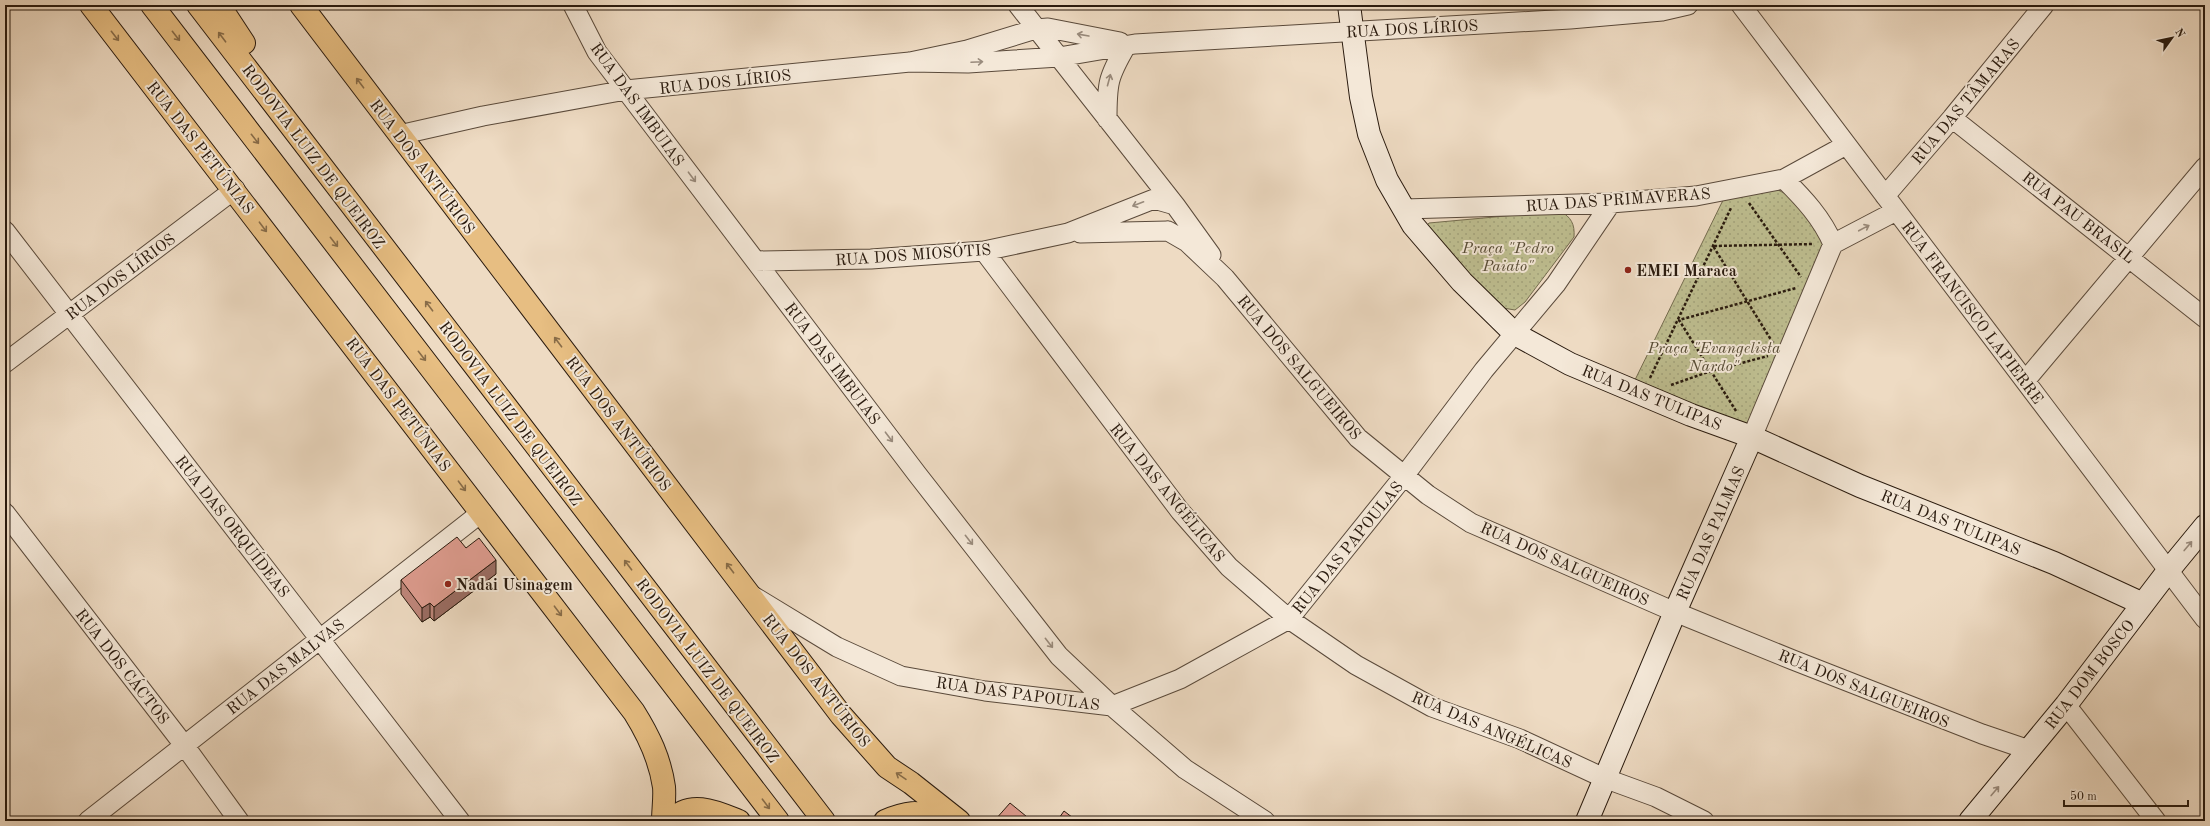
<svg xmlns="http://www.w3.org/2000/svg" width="2210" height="826" viewBox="0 0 2210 826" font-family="'Old Standard TT',serif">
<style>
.park{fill:url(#park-dots);stroke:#746c4f}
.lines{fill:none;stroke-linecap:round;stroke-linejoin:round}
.street-casing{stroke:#5a4a3b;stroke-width:21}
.secondary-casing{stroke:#291a0e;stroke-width:24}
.primary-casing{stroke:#291a0e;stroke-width:24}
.highway-casing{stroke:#291a0e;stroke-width:24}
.path{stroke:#291a0e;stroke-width:2.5;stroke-dasharray:3 2;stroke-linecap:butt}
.street{stroke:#f4e8d8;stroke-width:19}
.secondary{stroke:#f4e8d8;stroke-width:22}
.primary{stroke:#e7be82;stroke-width:22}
.highway{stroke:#e7be82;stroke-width:22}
.wall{fill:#bf867b;stroke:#291a0e}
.shaded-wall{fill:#9b6d64;stroke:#291a0e}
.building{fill:#de9c8f;stroke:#291a0e}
.oneway{stroke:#998b7d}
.oneway2{stroke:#886c48}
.poi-dot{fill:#8f2418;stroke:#f4e8d8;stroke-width:1.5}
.labels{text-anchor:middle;stroke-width:4;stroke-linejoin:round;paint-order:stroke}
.street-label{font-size:16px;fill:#291a0e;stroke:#f4e8d8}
.park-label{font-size:16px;font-style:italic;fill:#564b35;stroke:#f4e8d8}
.poi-label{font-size:16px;font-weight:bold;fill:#291a0e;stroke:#f4e8d8;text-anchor:start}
</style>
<defs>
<pattern id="park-dots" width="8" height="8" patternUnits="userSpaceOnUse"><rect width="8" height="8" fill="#bebe90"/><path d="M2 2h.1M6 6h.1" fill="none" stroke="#a3a37b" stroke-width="1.8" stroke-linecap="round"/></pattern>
</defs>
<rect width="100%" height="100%" fill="#eedbc3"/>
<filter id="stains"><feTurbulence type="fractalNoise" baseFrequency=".005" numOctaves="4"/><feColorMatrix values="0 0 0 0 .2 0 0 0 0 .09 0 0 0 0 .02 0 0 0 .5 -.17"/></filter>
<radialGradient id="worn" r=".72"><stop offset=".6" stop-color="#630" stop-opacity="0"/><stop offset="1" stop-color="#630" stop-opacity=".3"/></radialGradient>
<path class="park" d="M1776,189L1790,196L1833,244L1752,437L1633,384L1726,194Z
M1560,211C1571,217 1575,224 1574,237L1525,302L1515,310L1503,308L1424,229L1429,223Z"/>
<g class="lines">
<defs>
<path id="street" d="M573,5L597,52L917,474L1059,656L1112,706L1185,769L1265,821
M1018,5L1175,205L1211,255
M1741,5L2205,619
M910,62L968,63L1059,57L1135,44L1570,19L1662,11L1688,5
M1952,118L2205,318
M1107,119C1107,83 1108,77 1126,46
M399,135L483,116L626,90L910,62L967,50L1036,29L1048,28L1120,42
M1784,179C1804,199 1822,218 1833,244
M1885,196L1952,118L2044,5
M1404,209L1611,203L1696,196L1784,179L1846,145
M5,231L460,821
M1168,231L1187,242L1225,278L1358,438L1428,495L1471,523L1675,612L1793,660L1982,734L2029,750
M1080,233L1168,231
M984,251L1180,511L1229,567L1289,619L1356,665L1432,707L1520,739L1604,778L1656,797L1704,821
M756,261L871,259L984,251L1068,233L1154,199L1175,205
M5,363L235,189
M2025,381L2205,167
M1752,437L1833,244L1896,211
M5,513L184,745L239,821
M753,596L837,647L901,676L985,691L1112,706L1180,679L1289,619L1404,476L1484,370L1556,284L1611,203
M2066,705L2156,821
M88,821L482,512"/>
<path id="secondary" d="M1349,5L1361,97L1369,134L1387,180L1413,225L1462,282L1515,334L1570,364L1691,415L1752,437L1860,486L2054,563L2143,604
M1587,821L1675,612L1752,437
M1970,821L2066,705L2168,571L2205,526"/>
<path id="primary" d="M91,5L634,712C649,736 660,759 664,787C665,798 663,810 663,821
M301,5L841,715L887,767L911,783L959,821
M671,821C690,799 717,812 739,821
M885,821C903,813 921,808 938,821"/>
<path id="highway" d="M152,5L778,821
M198,5L824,821
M219,5L244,43"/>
</defs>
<use href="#street" class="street-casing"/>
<use href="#secondary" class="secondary-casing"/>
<use href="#primary" class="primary-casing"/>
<use href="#highway" class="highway-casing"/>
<path class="path" d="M1749,203L1801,277
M1773,343L1713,246L1814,244
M1650,378L1731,208
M1671,385L1711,371L1768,356
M1736,411L1679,320L1796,288"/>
<use href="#street" class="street"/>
<use href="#secondary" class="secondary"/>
<use href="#primary" class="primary"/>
<use href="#highway" class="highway"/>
</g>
<path class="wall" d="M466,548L496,574L434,621L430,617L422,622L401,594V580Z"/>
<path class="shaded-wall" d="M496,560V574L434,621V607Z
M430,603V617L422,622V608Z"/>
<path class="building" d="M457,537L466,548L479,538L496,560L434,607L430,603L422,608L401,580Z
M1010,803L1032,821H996L995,820Z
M1064,811L1077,821H1057Z"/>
<defs><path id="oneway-shaft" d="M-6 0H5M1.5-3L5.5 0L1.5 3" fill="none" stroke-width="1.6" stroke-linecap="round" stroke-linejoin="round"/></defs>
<g class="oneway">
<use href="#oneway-shaft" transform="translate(1083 35) rotate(-170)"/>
<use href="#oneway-shaft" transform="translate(977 62) rotate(-3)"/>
<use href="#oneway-shaft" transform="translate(1109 80) rotate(-75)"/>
<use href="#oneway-shaft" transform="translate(692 177) rotate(53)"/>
<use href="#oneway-shaft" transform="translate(1138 204) rotate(159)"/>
<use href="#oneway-shaft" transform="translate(1864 228) rotate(-28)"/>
<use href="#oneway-shaft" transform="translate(889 437) rotate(53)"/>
<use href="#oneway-shaft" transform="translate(969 540) rotate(52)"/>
<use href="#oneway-shaft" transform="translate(2188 546) rotate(-50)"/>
<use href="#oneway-shaft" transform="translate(1049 643) rotate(52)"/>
<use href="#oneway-shaft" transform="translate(1995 791) rotate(-50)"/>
</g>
<g class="oneway2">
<use href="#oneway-shaft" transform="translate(115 36) rotate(52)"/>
<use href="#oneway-shaft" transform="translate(176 36) rotate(52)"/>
<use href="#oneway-shaft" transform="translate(222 37) rotate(-127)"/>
<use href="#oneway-shaft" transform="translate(360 83) rotate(-127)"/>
<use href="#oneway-shaft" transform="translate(255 139) rotate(52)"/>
<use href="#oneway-shaft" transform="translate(263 227) rotate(53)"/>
<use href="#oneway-shaft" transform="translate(334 242) rotate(52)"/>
<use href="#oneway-shaft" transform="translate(429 306) rotate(-127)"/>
<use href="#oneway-shaft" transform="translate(558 342) rotate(-127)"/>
<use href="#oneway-shaft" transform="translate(422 356) rotate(52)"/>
<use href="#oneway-shaft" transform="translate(462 486) rotate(53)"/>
<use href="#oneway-shaft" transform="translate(628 565) rotate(-127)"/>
<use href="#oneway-shaft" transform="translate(730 568) rotate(-127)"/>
<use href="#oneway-shaft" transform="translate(558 611) rotate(53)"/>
<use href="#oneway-shaft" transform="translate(901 776) rotate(-146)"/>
<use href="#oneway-shaft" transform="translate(766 804) rotate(53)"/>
</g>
<g class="poi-dot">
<circle cx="1628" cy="270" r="4"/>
<circle cx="448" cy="584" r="4"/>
</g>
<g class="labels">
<g class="street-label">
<text transform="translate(1412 28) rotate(-3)" y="6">RUA DOS LÍRIOS</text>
<text transform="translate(725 81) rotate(-6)" y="6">RUA DOS LÍRIOS</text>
<text transform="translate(1965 101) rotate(-50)" y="6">RUA DAS TÂMARAS</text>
<text transform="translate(638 104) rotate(54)" y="6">RUA DAS IMBUIAS</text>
<text transform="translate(201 147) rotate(52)" y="6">RUA DAS PETÚNIAS</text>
<text transform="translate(314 156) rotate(53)" y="6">RODOVIA LUIZ DE QUEIROZ</text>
<text transform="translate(423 166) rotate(53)" y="6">RUA DOS ANTÚRIOS</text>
<text transform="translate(1618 199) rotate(-4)" y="6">RUA DAS PRIMAVERAS</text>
<text transform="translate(2079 217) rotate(38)" y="6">RUA PAU BRASIL</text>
<text transform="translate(913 254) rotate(-4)" y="6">RUA DOS MIOSÓTIS</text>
<text transform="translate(120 276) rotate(-37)" y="6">RUA DOS LÍRIOS</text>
<text transform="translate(1973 312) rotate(53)" y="6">RUA FRANCISCO LAPIERRE</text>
<text transform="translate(833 363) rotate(53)" y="6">RUA DAS IMBUIAS</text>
<text transform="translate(1300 367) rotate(50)" y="6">RUA DOS SALGUEIROS</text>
<text transform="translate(1652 397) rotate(22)" y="6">RUA DAS TULIPAS</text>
<text transform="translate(399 404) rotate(53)" y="6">RUA DAS PETÚNIAS</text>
<text transform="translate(511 413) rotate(53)" y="6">RODOVIA LUIZ DE QUEIROZ</text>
<text transform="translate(619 423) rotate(53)" y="6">RUA DOS ANTÚRIOS</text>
<text transform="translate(1168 492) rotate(51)" y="6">RUA DAS ANGÉLICAS</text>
<text transform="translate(1951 522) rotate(22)" y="6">RUA DAS TULIPAS</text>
<text transform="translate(233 526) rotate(52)" y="6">RUA DAS ORQUÍDEAS</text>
<text transform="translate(1710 533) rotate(-66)" y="6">RUA DAS PALMAS</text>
<text transform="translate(1347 547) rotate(-51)" y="6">RUA DAS PAPOULAS</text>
<text transform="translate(1565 563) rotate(24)" y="6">RUA DOS SALGUEIROS</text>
<text transform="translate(123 666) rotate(52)" y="6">RUA DOS CÁCTOS</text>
<text transform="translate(285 666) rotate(-38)" y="6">RUA DAS MALVAS</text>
<text transform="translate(708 670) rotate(53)" y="6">RODOVIA LUIZ DE QUEIROZ</text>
<text transform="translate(2089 674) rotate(-52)" y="6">RUA DOM BOSCO</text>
<text transform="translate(817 680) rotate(52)" y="6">RUA DOS ANTÚRIOS</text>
<text transform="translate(1864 688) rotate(22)" y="6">RUA DOS SALGUEIROS</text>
<text transform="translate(1018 693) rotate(8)" y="6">RUA DAS PAPOULAS</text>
<text transform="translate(1492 729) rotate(23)" y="6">RUA DAS ANGÉLICAS</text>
</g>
<g class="park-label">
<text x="1508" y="253">Praça "Pedro<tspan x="1508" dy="18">Paiato"</tspan></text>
<text x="1714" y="353">Praça "Evangelista<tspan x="1714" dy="18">Nardo"</tspan></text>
</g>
<g class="poi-label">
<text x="1636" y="276">EMEI Maraca</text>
<text x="456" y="590">Nadai Usinagem</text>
</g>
</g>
<rect width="2210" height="826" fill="none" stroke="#eedbc3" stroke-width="20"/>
<rect x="6" y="6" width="2198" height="814" fill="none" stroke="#291a0e" stroke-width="2"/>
<rect x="10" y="10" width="2190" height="806" fill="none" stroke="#291a0e"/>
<g transform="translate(2172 38) rotate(57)" stroke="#f4e8d8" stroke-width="3" paint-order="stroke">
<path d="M0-3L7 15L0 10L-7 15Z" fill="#291a0e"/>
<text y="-6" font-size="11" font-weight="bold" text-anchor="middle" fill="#291a0e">N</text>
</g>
<path d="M2064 800v6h124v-6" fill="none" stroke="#291a0e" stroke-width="2"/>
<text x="2070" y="800" font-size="12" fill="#291a0e" stroke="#f4e8d8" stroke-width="3" paint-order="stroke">50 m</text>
<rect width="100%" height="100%" filter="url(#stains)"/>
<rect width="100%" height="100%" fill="url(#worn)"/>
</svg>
